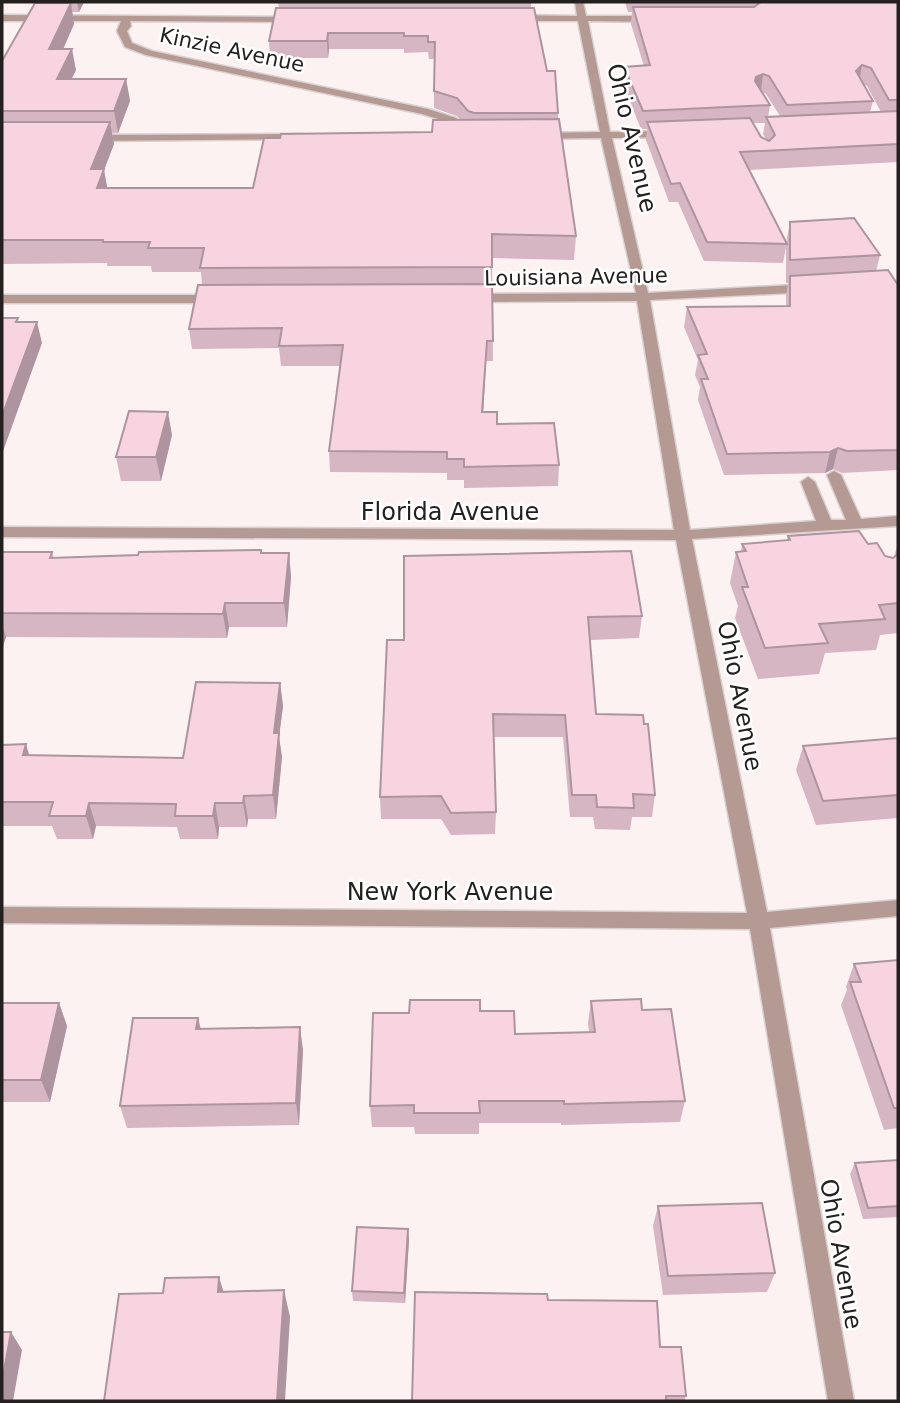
<svg xmlns="http://www.w3.org/2000/svg" width="900" height="1403" viewBox="0 0 900 1403" font-family="'DejaVu Sans',sans-serif">
<style>
.lines{fill:none;stroke-linecap:round;stroke-linejoin:round}
.minor-casing{stroke:#dad0d0;stroke-width:3}
.minor{fill:#b49a92;fill-rule:evenodd}
.wall{fill:#d5b6c2;fill-rule:evenodd}
.shaded-wall{fill:#ae949e}
.building{fill:#f8d4e1;stroke:#ae949e;stroke-width:2}
.labels{text-anchor:middle;stroke-width:5;stroke-linejoin:round;paint-order:stroke}
.far-street-label{font-size:21px;fill:#242020;stroke:#fff}
.street-label{font-size:24px;fill:#242020;stroke:#fff}
</style>
<rect width="100%" height="100%" fill="#fdf2f2"/>
<g class="lines">
<defs>
<path id="minor" d="M575,2H583L586,16H654L659,19L654,22L588,21L610,132L670,131L675,134L670,137L612,138L648,293L810,284L816,288L810,292L650,300L690,530L816,521L801,482L808,477L815,482L831,520H846L827,475L834,471L841,475L861,519L898,516V526L692,539L767,912L898,900V916L770,928L854,1401H828L750,929L2,923V907L747,913L676,540L2,537V527L674,530L637,301L471,302L465,298L471,294L636,293L601,138L537,139L532,136L537,133L600,132L578,21H514L509,18L514,15L577,16Z
M2,15L300,17V21L297,22L130,21L131,26L127,31L132,43L152,51L428,109L456,118L466,131L473,135L468,138L458,135L448,122L422,114L146,55L125,47L117,31L121,21H2Z
M303,134L308,137L307,139L89,141L84,138L89,135Z
M2,295H219L225,299L219,303H2Z"/>
</defs>
<use href="#minor" class="minor-casing"/>
<use href="#minor" class="minor"/>
</g>
<path class="wall" d="M43,2H84L79,12H72L74,24L63,49L76,70L71,79H126L130,101L118,133H112L114,144L104,170L107,188H253L432,132L460,120L457,116L434,108V59H429L428,52L404,53V49H329L328,58H270L269,41L279,8L278,2H531V8L558,113V119L576,236L574,260L492,258L493,361H486L483,412L497,424L559,465L558,486L464,488V480H447V473L330,472L329,451L340,366H281L279,348L192,349L189,329L202,285L201,272H152L151,266H107V263L2,264V61L43,3Z
M625,2H898V162L749,170L786,243L790,222L880,255L876,271L898,285V470L842,473L833,469L825,473L724,475L698,400L700,387L695,375L698,360L684,327L687,307L786,306V296L788,283H786V247L783,263L704,261L678,202H669L646,140L647,129H641L623,84L624,67L644,66L631,24L632,12H628ZM863,84L867,86L881,112H870L873,101ZM762,92L766,94L780,116L768,117L770,105ZM753,123H765L763,134L766,139L761,137Z
M172,435L161,481H121L116,457Z
M788,536L868,544L885,556L893,558L894,557L898,543V633L880,635L876,650L825,653L819,674L758,679L735,618L738,606L730,583L736,552H741L742,544L787,540Z
M2,552H52L54,558L289,553L291,577L287,627H229L227,638L6,637L2,649Z
M404,556L642,616L639,638L590,640L596,714L644,724L655,795L652,817H632L630,830L595,829L593,817H570L563,737H494L496,812L495,834L451,835L441,819H381L380,797L404,640Z
M280,683L283,706L279,737L282,757L276,819H248L247,827H219L218,839H180L177,827L96,826L93,839H57L52,826H2V745L29,755L183,758Z
M898,738V818L816,825L796,770L803,746Z
M898,960V1128L884,1130L841,1005L847,990L846,987L854,964Z
M591,1001L642,1010L685,1101L680,1122L561,1125V1123H479V1134H415L414,1127H372L370,1106L409,1013L480,1011L515,1034L589,1032L588,1023Z
M2,1003H59L67,1026L50,1102H2Z
M198,1018L201,1029L303,1050L299,1125L127,1128L120,1106Z
M898,1160V1217L863,1219L850,1174L855,1163Z
M658,1206L775,1273L767,1292L663,1295L653,1226Z
M409,1240L405,1303L353,1301L352,1291Z
M548,1300L660,1347L686,1396L684,1401H412Z"/>
<path class="shaded-wall" d="M77,2H84L79,12Z
M71,3L74,24L54,70L49,49Z
M328,33L329,49L328,58L327,41Z
M72,49L76,70L61,101L57,79Z
M862,65L859,82L856,71Z
M763,74L761,91L754,95L756,77Z
M126,79L130,101L118,133L114,111Z
M110,122L114,144L104,170L108,192L102,212L91,169Z
M37,322L42,343L2,454V416Z
M487,341L486,361L482,433V412Z
M168,412L172,435L161,481L156,457Z
M838,448L833,469L825,473L830,452Z
M289,553L291,577L287,627L284,603Z
M225,603L229,627L227,638L223,614Z
M2,625L6,637L2,649Z
M280,683L283,706L279,737L282,757L276,819L273,795L274,733Z
M26,744L33,768L23,755Z
M244,796L248,819L247,827L243,803Z
M89,803L96,826L93,839L86,816Z
M215,803L219,827L218,839L213,816Z
M59,1003L67,1026L50,1102L41,1080Z
M198,1018L203,1040L196,1029Z
M300,1027L303,1050L299,1125L296,1103Z
M408,1229L409,1240L405,1303L404,1293Z
M219,1277L227,1303L218,1292Z
M284,1290L290,1317L285,1401H277Z
M11,1332L22,1350L13,1401H2V1382Z"/>
<path class="building" d="M761,2H898V100H889L871,68L862,65L856,71L873,101L787,105L769,76L763,74L756,77L755,81L770,105L643,111L624,67L650,65L633,7H754Z
M35,3H71L49,49H72L57,79H126L114,111H2V61Z
M276,8H534L547,71H555L558,113H474L468,111L457,98L434,91L435,42H428V36H404V33H328L327,41H269Z
M898,111V144L740,152L787,244L707,242L680,183L671,184L647,122L750,118L761,137L769,141L775,135L766,117Z
M559,119L576,236L492,234V267L200,268L204,248H148L150,242H103V240H2V122H110L91,169H104L97,188H253L264,138H280L281,134L432,132L433,120Z
M854,218L880,255L790,260V222Z
M888,270L898,285V450L847,451L838,448L830,452L727,454L701,379H708L698,355L707,354L687,307L790,306V276Z
M492,284L493,341H487L482,412H497V424L554,423L559,465L464,467V459H447V452L329,451L343,345L279,346L282,328L189,329L198,285Z
M2,318H18L16,322H37L2,416Z
M129,411L168,412L156,457H116Z
M859,531L868,544L877,543L885,556L893,558L898,554V603L879,605L885,619L819,624L828,643L765,648L742,587H748L736,552L746,551L742,544L790,540L788,536Z
M261,550V553H289L284,603H225L223,614L2,613V552H52L50,558L138,555L139,552Z
M631,551L642,616L588,617L596,714L643,715L644,724H648L655,795L633,794L634,808L597,807L596,795H572L565,715L493,714L496,812L451,813L441,796L380,797L387,640H404V556Z
M196,682L280,683L274,733H279L273,795L244,796L243,803H215L213,816H175L176,804L89,803L86,816H49L53,802H2V745L26,744L23,755L183,758Z
M898,738V795L823,801L803,746Z
M898,960V1108H894L850,982H861L854,964Z
M641,999L642,1010L671,1009L685,1101L564,1104V1101H479L480,1113H414V1105L370,1106L373,1013H409L410,1000H480V1011H514L515,1034L595,1032L591,1001Z
M2,1003H59L41,1080H2Z
M133,1018H198L196,1029L300,1027L296,1103L120,1106Z
M898,1160V1206L868,1208L855,1163Z
M762,1203L775,1273L668,1276L658,1206Z
M357,1227L408,1229L404,1293L352,1291Z
M219,1277L218,1292L284,1290L277,1401H104L119,1294L163,1293L165,1278Z
M415,1292L547,1294L548,1300L657,1301L660,1347H681L686,1396H666V1401H412Z
M2,1332H11L2,1382Z"/>
<g class="labels">
<g class="far-street-label">
<text transform="translate(232 50) rotate(12)" y="7">Kinzie Avenue</text>
<text transform="translate(576 277) rotate(-1)" y="7">Louisiana Avenue</text>
</g>
<g class="street-label">
<text transform="translate(632 138) rotate(77)" y="8">Ohio Avenue</text>
<text x="450" y="520">Florida Avenue</text>
<text transform="translate(740 696) rotate(79)" y="8">Ohio Avenue</text>
<text x="450" y="900">New York Avenue</text>
<text transform="translate(841 1254) rotate(80)" y="8">Ohio Avenue</text>
</g>
</g>
<rect width="900" height="1403" fill="none" stroke="#242020" stroke-width="7"/>
</svg>
